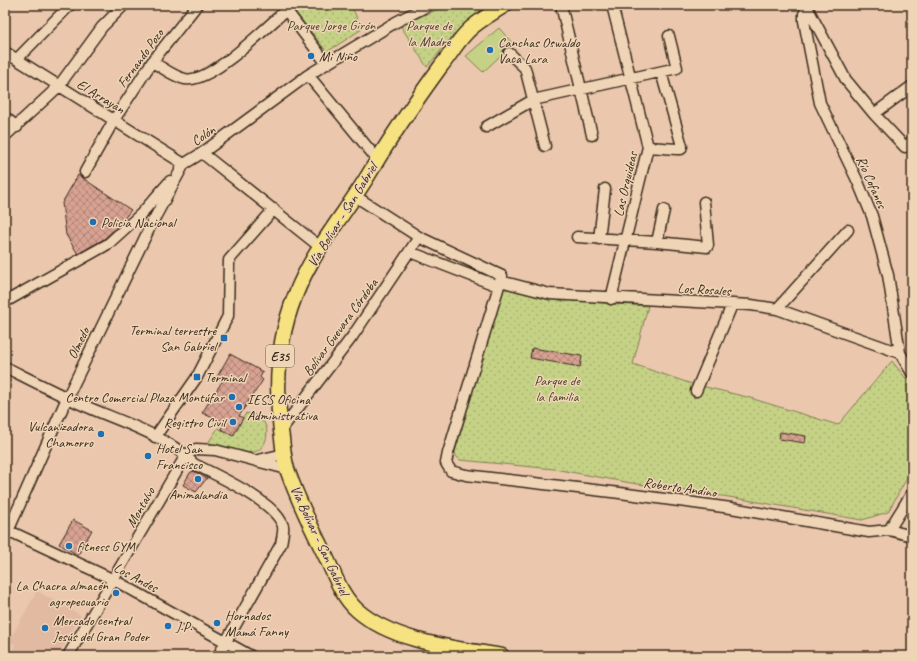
<svg xmlns="http://www.w3.org/2000/svg" width="917" height="661" viewBox="0 0 917 661" font-family="Caveat,sans-serif">
<style>
.built{fill:#e2baa2}
.grass{fill:#c5d185;stroke:#807e52}
.park{fill:url(#park-dots);stroke:#807e52}
.building{fill:url(#building-cross-hatch);stroke:#3b2a1e}
.lines{fill:none;stroke-linecap:round;stroke-linejoin:round}
.minor-casing{stroke:#3b2a1e;stroke-width:13}
.highway-casing{stroke:#3b2a1e;stroke-width:17}
.minor{stroke:#efd5b6;stroke-width:10}
.highway{stroke:#f6e281;stroke-width:14}
.poi-dot{fill:#1f6fb2;stroke:#efd5b6;stroke-width:1.5}
.labels{text-anchor:middle;stroke-width:3;stroke-linejoin:round;paint-order:stroke}
.shield{fill:#efd5b6;stroke:#715d4c;stroke-width:1}
.shield-label{font-size:13px;font-weight:bold;fill:#3b2a1e}
.park-label{font-size:14px;fill:#50432d;stroke:#efd5b6}
.poi-label{font-size:14px;fill:#3b2a1e;stroke:#efd5b6;text-anchor:start}
.street-label{font-size:14px;fill:#3b2a1e;stroke:#efd5b6}
</style>
<defs>
<pattern id="park-dots" width="8" height="8" patternUnits="userSpaceOnUse"><rect width="8" height="8" fill="#c5d185"/><path d="M2 2h.1M6 6h.1" fill="none" stroke="#aab472" stroke-width="1.8" stroke-linecap="round"/></pattern>
<pattern id="building-cross-hatch" width="8" height="8" patternUnits="userSpaceOnUse"><rect width="8" height="8" fill="#d7a292"/><path d="M0 0l8 8M0 8l8-8" fill="none" stroke="#b08477"/></pattern>
</defs>
<rect width="100%" height="100%" fill="#ebc8ad"/>
<filter id="ink" filterUnits="userSpaceOnUse"><feTurbulence type="fractalNoise" baseFrequency=".025" numOctaves="2"/><feDisplacementMap in="SourceGraphic" scale="8" xChannelSelector="R" yChannelSelector="G"/><feConvolveMatrix kernelMatrix="1 2 1 2 8 2 1 2 1" color-interpolation-filters="sRGB"/></filter>
<g filter="url(#ink)">
<path class="built" d="M37,591L81,615L58,656H10L15,645L9,641Z"/>
<path class="grass" d="M499,28L513,44L483,72L466,56Z"/>
<path class="park" d="M298,5H351L362,29L327,52L293,9Z
M449,5H498L466,25L442,49L427,67L400,25Z
M503,288C553,300 597,303 648,306L633,364L689,383L747,397L838,425L892,361L912,386V469L888,512L862,520L729,497L631,483L554,469L460,460L456,456L455,452Z
M246,413C251,414 257,415 261,419C271,428 268,448 254,452C241,455 221,446 208,443L218,428L233,436Z"/>
<path class="building" d="M78,175L131,210L118,226L104,239L78,254L66,235L62,203Z
M532,348L582,356L580,367L530,358Z
M230,354L263,372L260,377L263,380L239,416L243,418L233,436L221,429L224,423L202,413L223,380L217,377Z
M780,432L806,436L805,443L779,439Z
M193,471L207,478L196,492L183,485L190,473Z
M73,520L92,530L78,555L59,544Z"/>
<g class="lines">
<defs>
<path id="minor" d="M561,5L592,135
M809,5L804,14V21L820,103L858,182L872,216L888,275L900,353L912,373
M807,7L846,80L874,114L905,147L912,141
M286,10L327,64
M5,52L184,164L152,223L67,398L5,538
M509,53L525,68L545,146
M17,59L70,5
M152,62C162,67 174,77 185,79C211,85 271,22 292,5
M308,75L377,159
M874,114L912,86
M5,117L17,127
M486,127L533,100L677,68L669,36
M5,136L58,87L102,27L124,5
M648,147L677,149H681L682,146L661,72
M202,153L319,246
M180,169L184,164L202,153L308,75L396,22L429,5
M85,172L114,120L152,62L197,5
M355,196L419,237L502,276L448,453L446,463L451,471L466,475L620,493L731,508L869,532L889,530L912,536
M577,237L657,242L707,247L708,245L704,202
M599,239L605,189
M657,242L664,210
M410,252L498,286
M500,281L550,294L751,305L777,309L900,353
M611,299L648,147L612,5
M5,302L108,244L141,214L170,181
M777,309L848,230
M5,367C31,380 58,394 85,406C119,421 169,436 194,464C216,475 276,502 283,526C284,531 282,538 281,544L218,656
M696,391L732,305
M281,430L352,337L419,237
M155,437L197,377L228,316L229,260L274,209
M258,460L284,454
M5,529L114,580L251,656
M889,530L912,493
M68,656L186,455L196,449L215,450L287,469"/>
<path id="highway" d="M502,656C455,648 393,642 357,610C341,596 334,573 325,555C312,529 296,495 287,469C283,456 283,443 281,431C275,386 278,339 295,296C313,249 347,212 372,169C393,133 417,99 441,66C450,55 457,42 467,32C477,21 493,13 505,5"/>
</defs>
<use href="#minor" class="minor-casing"/>
<use href="#highway" class="highway-casing"/>
<use href="#minor" class="minor"/>
<use href="#highway" class="highway"/>
</g>
</g>
<g class="poi-dot">
<circle cx="490" cy="50" r="4"/>
<circle cx="311" cy="56" r="4"/>
<circle cx="93" cy="222" r="4"/>
<rect x="220" y="334" width="8" height="8" rx="2"/>
<rect x="193" y="373" width="8" height="8" rx="2"/>
<circle cx="232" cy="397" r="4"/>
<circle cx="239" cy="407" r="4"/>
<circle cx="233" cy="422" r="4"/>
<circle cx="101" cy="434" r="4"/>
<circle cx="148" cy="456" r="4"/>
<circle cx="198" cy="479" r="4"/>
<circle cx="69" cy="546" r="4"/>
<circle cx="116" cy="593" r="4"/>
<circle cx="217" cy="623" r="4"/>
<circle cx="168" cy="626" r="4"/>
<circle cx="45" cy="628" r="4"/>
</g>
<g class="labels">
<rect class="shield" x="266" y="345" width="28" height="22" rx="3"/>
<g class="shield-label">
<text x="280" y="361">E35</text>
</g>
<g class="park-label">
<text x="331" y="30">Parque Jorge Girón</text>
<text x="429" y="30">Parque de<tspan x="429" dy="16">la Madre</tspan></text>
<text x="557" y="385">Parque de<tspan x="557" dy="16">la familia</tspan></text>
</g>
<g class="poi-label">
<text x="498" y="47">Canchas Oswaldo<tspan x="498" dy="16">Vaca Lara</tspan></text>
<text x="319" y="61">Mi Niño</text>
<text x="101" y="227">Policia Nacional</text>
<text x="216" y="335" text-anchor="end">Terminal terrestre<tspan x="216" dy="16">San Gabriel</tspan></text>
<text x="205" y="382">Terminal</text>
<text x="224" y="402" text-anchor="end">Centro Comercial Plaza Montúfar</text>
<text x="247" y="404">IESS Oficina<tspan x="247" dy="16">Administrativa</tspan></text>
<text x="225" y="427" text-anchor="end">Registro Civil</text>
<text x="93" y="431" text-anchor="end">Vulcanizadora<tspan x="93" dy="16">Chamorro</tspan></text>
<text x="156" y="453">Hotel San<tspan x="156" dy="16">Francisco</tspan></text>
<text x="198" y="499" text-anchor="middle">Animalandia</text>
<text x="77" y="551">fitness GYM</text>
<text x="108" y="590" text-anchor="end">La Chacra almacén<tspan x="108" dy="16">agropecuario</tspan></text>
<text x="225" y="620">Hornados<tspan x="225" dy="16">Mamá Fanny</tspan></text>
<text x="53" y="625">Mercado central<tspan x="53" dy="16">Jesús del Gran Poder</tspan></text>
<text x="176" y="631">J.P.</text>
</g>
<g class="street-label">
<text transform="translate(140 58) rotate(-54)" y="5">Fernando Pozo</text>
<text transform="translate(101 96) rotate(31)" y="5">El Arrayan</text>
<text transform="translate(203 135) rotate(-35)" y="5">Colón</text>
<text transform="translate(872 182) rotate(66)" y="5">Río Cofanes</text>
<text transform="translate(625 184) rotate(-77)" y="5">Las Orquideas</text>
<text transform="translate(342 215) rotate(-58)" y="5">Vía Bolívar - San Gabriel</text>
<text transform="translate(704 289) rotate(3)" y="5">Los Rosales</text>
<text transform="translate(340 327) rotate(-54)" y="5">Bolívar Guevara Córdoba</text>
<text transform="translate(78 343) rotate(-64)" y="5">Olmedo</text>
<text transform="translate(680 487) rotate(8)" y="5">Roberto Andino</text>
<text transform="translate(140 507) rotate(-60)" y="5">Montalvo</text>
<text transform="translate(320 540) rotate(65)" y="5">Vía Bolívar - San Gabriel</text>
<text transform="translate(136 577) rotate(28)" y="5">Los Andes</text>
</g>
</g>
<rect width="917" height="661" fill="none" stroke="#efd5b6" stroke-width="20"/>
<rect x="10" y="10" width="897" height="641" fill="none" stroke="#3b2a1e" stroke-width="1.5" filter="url(#ink)"/>
</svg>
